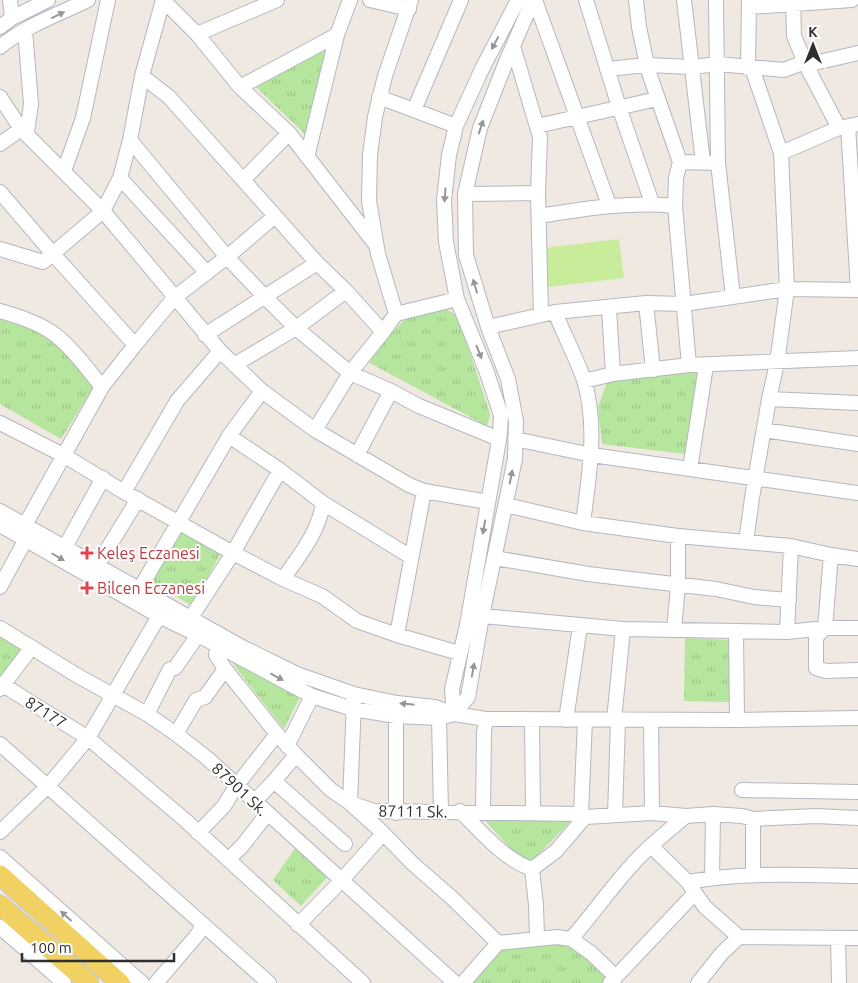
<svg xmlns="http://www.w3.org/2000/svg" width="858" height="983" viewBox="0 0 858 983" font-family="Ubuntu,sans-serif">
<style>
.park{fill:url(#park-tufts)}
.pitch{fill:#c9ec9a}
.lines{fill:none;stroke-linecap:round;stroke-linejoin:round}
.minor-casing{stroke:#b4b7c1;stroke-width:16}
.major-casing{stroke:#c9c9c9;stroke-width:21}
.minor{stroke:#fff;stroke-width:14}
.major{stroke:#f2d163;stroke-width:19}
.oneway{fill:#969696}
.health-dot{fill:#e0444e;stroke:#fff;stroke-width:2}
.labels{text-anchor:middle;stroke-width:4;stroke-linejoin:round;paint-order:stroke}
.health-label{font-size:16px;fill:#be3a42;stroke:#fff;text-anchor:start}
.street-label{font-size:16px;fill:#2e2e2e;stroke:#fff}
</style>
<defs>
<pattern id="park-tufts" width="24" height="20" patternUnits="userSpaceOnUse" patternTransform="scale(1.25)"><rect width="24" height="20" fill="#b6e59e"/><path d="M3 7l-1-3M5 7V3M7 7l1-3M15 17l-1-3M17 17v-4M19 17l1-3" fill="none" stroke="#9dc588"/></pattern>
</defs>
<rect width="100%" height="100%" fill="#efe9e1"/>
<path class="park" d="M320,47L329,55L308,137L256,87L253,82Z
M446,309L458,316L490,414L487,426L366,361L407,317Z
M0,314L43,331L82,368L93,388L61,439L0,404Z
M698,369L685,454L602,444L598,407L609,376Z
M180,527L222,551L192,606L149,580Z
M0,631L28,647L0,683Z
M685,638L732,640L730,702L684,701Z
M230,660L301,695L284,729Z
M481,816H576L535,858L527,861L520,859Z
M298,844L331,873L301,906L273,880Z
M564,941L580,948L608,976L602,983H471L506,943Z"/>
<path class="pitch" d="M619,239L624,278L548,287L544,248Z"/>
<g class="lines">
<defs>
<path id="minor" d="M10,0L12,18
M163,0L197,34L240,87L289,133L376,245
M370,0L409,9
M535,0L609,205
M586,0L619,107L652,203
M636,0L639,27L648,70L680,162
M684,0L703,162
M793,0L794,36L806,65L839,128
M749,7L852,0
M0,27L12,18L48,0
M25,30L31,104L27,132
M197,34L277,0
M513,46L540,137L538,193L541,315
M0,47C25,26 59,14 88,0
M806,65L858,53
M748,68L749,0
M607,69L647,65L692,67L718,64L784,70L805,62
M142,76L169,97L317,263L346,291L383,332
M240,87L337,35
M0,97L21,129L103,211L220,351L262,391L315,430L409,485L424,491L488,502
M379,97L456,126
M414,110L461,0
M537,126L657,99
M848,126L858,290
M130,140L227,257L264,296L296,328L350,373L391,391L419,406L499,439
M0,144L21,129
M781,153L839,128L858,124
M307,157L337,35L350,0
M718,163L733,297
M64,171L83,118L108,0
M120,178L207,273
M243,180L289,133
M0,192L53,254L135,345
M465,194L538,193
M539,216C584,209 629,201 675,206
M0,249L43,262L103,211L120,178L130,140L142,76L163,0
M646,303L653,370
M609,308L613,374
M0,311C18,316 45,325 59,338C76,352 89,371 102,387
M555,312C564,335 576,357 584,380C598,426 589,476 583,523
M396,314L378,254L369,201L370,155L375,117L385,76L411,0
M488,327L555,312L646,303L684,304L787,289L858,290
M205,335L317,263
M234,365L296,328L346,291
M689,365L675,206L676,178L680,162L718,163L716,0
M584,381L613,374L689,365L858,358
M769,399L858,403
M0,423L65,456L124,492L233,553L283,579L322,596L357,621L397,635L459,653
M315,430L350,373L383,332L396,314L457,299
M764,430L858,444
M229,436L280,470L323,503L411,557
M515,439L592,455L858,493
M357,455L391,391
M690,469L706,366
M124,492L177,401L220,351
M506,505L583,523L678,536L791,546L831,555L858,559
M0,511L242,647L297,674L354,694L397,703L435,707L454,714L486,719L737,720L858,718
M0,525L159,616L198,635L312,696L353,709L396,716L439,718L454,714L468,697L482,616L515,459L516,421L508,379L488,327L466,255L465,194L480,128L506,62L533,0
M25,525L102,387L135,345L174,298L227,257L275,216
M746,542L752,498L769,399L777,363L787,289L781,153L752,68
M65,547L103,478
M831,555L825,628L816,637V668L826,671L858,670
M495,558L588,574L716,589L754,597L789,600
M97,566L138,499
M283,579C299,556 319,532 323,503
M0,587L26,539
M139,590L229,436L262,391
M482,616L623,629L787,632L825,628H858
M190,619L233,553L280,470
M0,628L78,676L147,714L176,734L207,758L455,983
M674,630L678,585V536
M736,631L737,720
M787,632L791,546
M397,635L424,491
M217,645L216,655L225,669L277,734L296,755L331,790L350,803L374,811L581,814L585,817L652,813L686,816L713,814L742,816L753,819L816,816L858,818
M3,685L88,738L185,820L363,983
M0,689L32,647
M354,700L350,803L382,832L412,863L452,898L498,943L557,937L571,939C592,915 610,889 631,866C647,847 667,832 686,816
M147,714L170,669L175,668L198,635
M454,714L452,689L467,625L500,434L501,415L486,370L457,299L446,242L444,200L449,155L456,126L482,69L518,0
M396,716V813
M439,718L441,812
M532,720L533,813
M566,720L580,626
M614,720L623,629
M651,720L652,813
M176,734L196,700L205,697L225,669
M0,744L269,983
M287,746L312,696
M274,781L296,755
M742,790L858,792
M254,802L274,781L345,844
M460,811C482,832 503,859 532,869L556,851L585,817
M483,811L484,732L486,719
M581,814L585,720
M615,815L618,720
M753,819V875
M0,832L48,786L88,738L159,616
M198,833L224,806L237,785L277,734
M651,846L688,882
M0,857L142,983
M228,860L243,845L267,814
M532,869L536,905L537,938
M712,878L713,814
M695,893L705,907L739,937L858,938
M298,925L341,881L380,837L382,832
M0,927L64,983
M838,938L839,983
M571,939L591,953L616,977
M156,983L198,934L203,924
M463,983L498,943
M610,983L695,893L688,882C744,872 801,875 858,876
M698,983L722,953L739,937"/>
<path id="major" d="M0,875L120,983
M0,905L89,983"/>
</defs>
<use href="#minor" class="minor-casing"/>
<use href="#major" class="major-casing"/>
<use href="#minor" class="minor"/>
<use href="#major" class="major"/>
</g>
<defs><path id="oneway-solid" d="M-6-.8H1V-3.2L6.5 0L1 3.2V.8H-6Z" transform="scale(1.25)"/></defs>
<g class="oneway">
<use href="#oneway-solid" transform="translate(58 15) rotate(-26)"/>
<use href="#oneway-solid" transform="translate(495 43) rotate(118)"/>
<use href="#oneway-solid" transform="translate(481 127) rotate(-72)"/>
<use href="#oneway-solid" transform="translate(445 195) rotate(94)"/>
<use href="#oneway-solid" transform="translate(475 286) rotate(-106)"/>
<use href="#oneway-solid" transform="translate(479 352) rotate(68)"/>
<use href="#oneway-solid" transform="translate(511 477) rotate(-79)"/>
<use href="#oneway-solid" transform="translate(484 527) rotate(100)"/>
<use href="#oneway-solid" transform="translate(58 557) rotate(30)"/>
<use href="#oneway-solid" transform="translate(473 670) rotate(-80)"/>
<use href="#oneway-solid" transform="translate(277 677) rotate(28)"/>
<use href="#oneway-solid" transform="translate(407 704) rotate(-174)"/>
<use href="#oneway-solid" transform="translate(66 916) rotate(-138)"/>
</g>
<g class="health-dot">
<path d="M84.5 545.5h5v5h5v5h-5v5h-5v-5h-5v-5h5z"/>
<path d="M84.5 580.5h5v5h5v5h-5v5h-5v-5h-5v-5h5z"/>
</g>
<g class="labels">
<g class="health-label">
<text x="97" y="559">Keleş Eczanesi</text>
<text x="97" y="594">Bilcen Eczanesi</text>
</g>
<g class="street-label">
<text transform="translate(46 712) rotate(32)" y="6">87177</text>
<text transform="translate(240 789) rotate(43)" y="6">87901 Sk.</text>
<text transform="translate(413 811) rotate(1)" y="6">87111 Sk.</text>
</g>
</g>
<g transform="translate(813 45)" stroke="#ffffff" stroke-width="4" paint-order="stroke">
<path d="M0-4L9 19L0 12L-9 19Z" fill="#2e2e2e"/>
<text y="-8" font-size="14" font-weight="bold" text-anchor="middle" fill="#2e2e2e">K</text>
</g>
<path d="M22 953v8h152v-8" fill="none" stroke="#2e2e2e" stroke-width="2.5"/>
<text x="30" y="953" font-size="15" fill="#2e2e2e" stroke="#ffffff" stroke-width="4" paint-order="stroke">100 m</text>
</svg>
